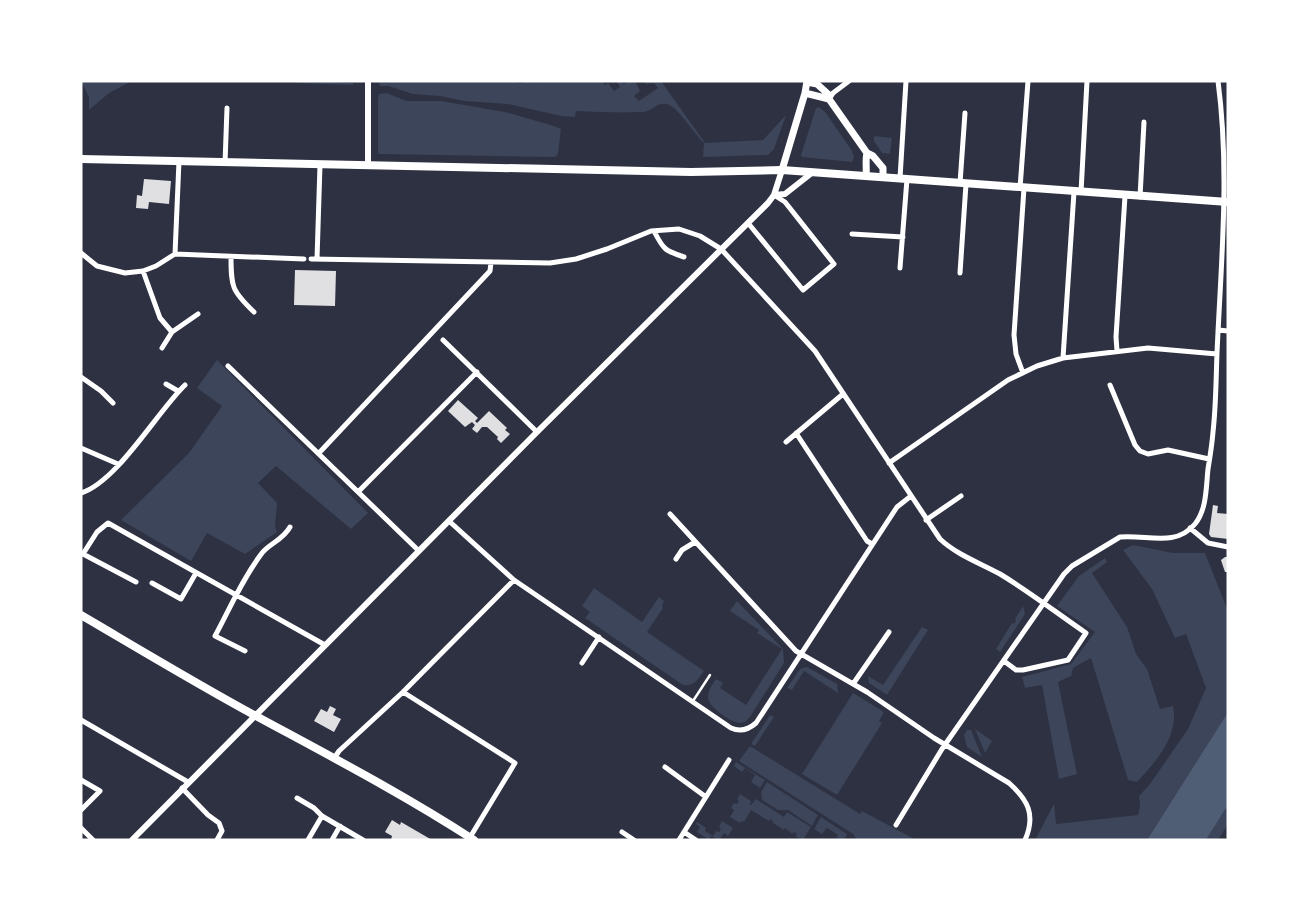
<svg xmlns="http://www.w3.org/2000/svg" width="1309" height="921" viewBox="0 0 1309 921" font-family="'Titillium Web',sans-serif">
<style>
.green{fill:#3c4559}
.water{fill:#4f5d75}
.building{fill:#e0e0e3}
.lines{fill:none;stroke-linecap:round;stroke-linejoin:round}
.service{stroke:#fff;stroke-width:2.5}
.minor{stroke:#fff;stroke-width:5}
.tertiary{stroke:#fff;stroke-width:6}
.secondary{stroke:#fff;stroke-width:7}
.primary{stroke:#fff;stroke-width:8}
.trunk{stroke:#fff;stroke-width:8}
</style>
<rect width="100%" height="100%" fill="#2d3142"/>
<path class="green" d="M81,81L82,82L132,81L109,93L89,110V97Z
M295,81L353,83V85L297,83Z
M378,81H517L518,83H523L524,81L541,83L542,81H602L605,85L608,83L614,91L620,87L616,81H622L624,84L628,81H635L640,91L634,96L639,101L658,88L654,83L646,84L643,81H661L705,143L763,140L786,115L774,149L768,155L703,157L704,143C695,135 678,107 667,104C656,102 652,112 642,112C620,113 598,112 576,111L575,117L561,116L508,104L464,101L440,96L413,94L388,86H380Z
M387,93L406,101H441L505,112L554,126L561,129L558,153L557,156L552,157L379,154L378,152V99L379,94Z
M819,107L826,113L852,151L854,157L852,162L802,157L801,155L816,108Z
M874,136L892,138L890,154L882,153L874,141Z
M217,360L368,513L351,529L276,466L258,483L277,503L275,526L277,532L245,554L207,533L191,561L121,520L189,453L222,406L197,388Z
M1133,545L1173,553H1205L1228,611V712L1147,840H1035L1054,804L1056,824L1138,815L1140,806L1139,796L1150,784L1188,729L1206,688L1186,634L1175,638L1152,589L1123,550Z
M1105,558L1107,562L1092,573L1127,627L1136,654L1147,669L1160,709L1173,706C1174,712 1175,719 1173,726C1169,747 1152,766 1137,782L1128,780L1091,658L1073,668L1071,676L1058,682L1077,774L1059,779L1042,685L1025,688L1022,677L1071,664L1095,632L1057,606L1079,576Z
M594,588L642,622L659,597L664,601L662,605L663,608L647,632L704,671C698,679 694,687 683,685L585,618L590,612L582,606Z
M737,601L783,649L784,663L750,717C747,720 745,723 740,723C731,723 707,706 708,697C708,690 713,684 716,679L723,683L720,688L746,705L782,649L757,633L759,630L730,611Z
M1023,606L1025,614L1000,652L996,649L1012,623L1014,624L1016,621L1015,619Z
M922,627L928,630L887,695L869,683L868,676L883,685Z
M807,667L837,684L838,693L804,671L792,690L787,688L800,669Z
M853,693L884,712L879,721L882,723L837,795L802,774Z
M770,715L774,717L755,746L751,744Z
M975,729L992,741L985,753Z
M967,730H971L982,757L967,747L964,735Z
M750,746L860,814L862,811L916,840H857L853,834L739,761Z
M736,762L765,780L760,788L751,782L755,775L745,768L742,772L734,766Z
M767,782L818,815L812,826L788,810H778L762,800L761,792Z
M740,794L751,801L750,804L751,805L756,799L784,817L787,812L811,827L803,840L795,836L797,834L794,832L792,834L785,828L784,830L773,823L772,820L771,819L769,821L751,810L744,822L742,821L740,823L730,817L734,810L731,808L734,803L737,804L739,801L737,799Z
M1228,805V824L1218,840H1206Z
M821,817L847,834L844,840L836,837L838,835L827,828L822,834L814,829Z
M722,821L733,828L728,836L724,833L719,840L711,836L709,840L697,832L700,827L696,824L697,822L706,828L705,831L713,836L716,831L719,832L721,829L719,827Z"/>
<path class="water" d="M1228,712V805L1206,840H1147Z"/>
<path class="building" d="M144,179L171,181L169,204L149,202L148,209L136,208L137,195L142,196Z
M295,270L336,271L335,306L294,305Z
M458,400L478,418L475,421L477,423L489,411L507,428L505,430L510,434L501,443L497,439L498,437L487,427H482L477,433L472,429L475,425L472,422L465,427L448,411Z
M1213,505L1218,506L1217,513L1228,514V539L1211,537L1209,534Z
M1225,557H1228V572H1225L1221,560Z
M330,706L336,709L333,715L341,719L334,732L314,721L321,709L327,712Z
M392,820L400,825L401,822L432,840H391L392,836L385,832Z"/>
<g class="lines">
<path class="service" d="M693,701L710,675"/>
<path class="minor" d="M829,99L833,93L849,81
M225,163L227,108
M900,178L906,81
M960,183L965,113
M1020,188L1028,81
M1081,192L1087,81
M1140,197L1144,122
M748,223L803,290L834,264L785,202L774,195
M654,231C663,249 665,251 684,257
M852,234L903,237
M81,253L97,266L125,273L143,271L156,266L175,254L179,161
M175,254L304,259
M231,257C231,287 232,291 254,312
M311,259L550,263L576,259L607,249L651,231L679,229L700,236L721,249L815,351L940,539C957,555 980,563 1000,574C1030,592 1058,614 1086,633L1068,660L1023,670H1016L1004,661
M317,259L320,165
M900,268L907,179
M143,271L160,318L172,332L198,314
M960,273L966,184
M1218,330L1228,331
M443,340L537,432
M162,348L172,332
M1117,351L1116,337L1125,196
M1063,358L1074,192
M228,366L419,551
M1023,373L1016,354L1014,335L1024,188
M81,377L101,391L113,403
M166,384L178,391
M1110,385L1135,445L1140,451L1148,454L1168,450L1209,459
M796,433L867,541L872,544
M786,442L843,394
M81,448L118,464
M319,453L490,271L491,262
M889,463L1008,380L1037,366L1063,358L1148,348L1217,354
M359,491L477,372
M81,493C117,482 157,412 185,385
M670,514L796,651L867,692L934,738L1009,783C1028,800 1036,815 1025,840
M926,520L961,496
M449,521L514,580L731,728C740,732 748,730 756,723L897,507L911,496
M1190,528L1208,543L1228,547
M676,559L682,550L695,542
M136,582L83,554L97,532L108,523L325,645
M152,583L181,599L196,573
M245,651L215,636C230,608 243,578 262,553C270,543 283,540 290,527
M582,663L599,637
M853,684L889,632
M403,692L515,763L469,839
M81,720L188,782
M335,757L339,751L403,692L514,580
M665,767L706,797
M81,780L100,791L81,810
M182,788L208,815L219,823L222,831L217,840
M297,798L314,808L322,816L363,840
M896,825L942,749L1064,574L1072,566L1120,537C1146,534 1175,548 1195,524C1207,509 1206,487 1208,469C1210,457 1212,445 1213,432C1216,406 1216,379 1217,353C1221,262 1230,172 1218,81
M81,828L93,840
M622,832L634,840
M684,832L696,840
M308,840L322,816
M332,840L340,826
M679,840L729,760"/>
<path class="tertiary" d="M368,165V81
M774,195L785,194L813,172
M132,840L537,432L768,203L774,195L782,170"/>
<path class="secondary" d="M807,82L817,84L828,94L829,99L867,153L873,156L883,168V177
M805,93L829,99
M782,170L805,93L807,81
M866,176C867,168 865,161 867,153"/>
<path class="primary" d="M81,615C139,649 197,684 256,716C330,756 403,794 474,840"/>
<path class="trunk" d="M81,159L691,172L782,170L1228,202"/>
</g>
<rect width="1309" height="921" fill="none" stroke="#ffffff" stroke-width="165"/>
</svg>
